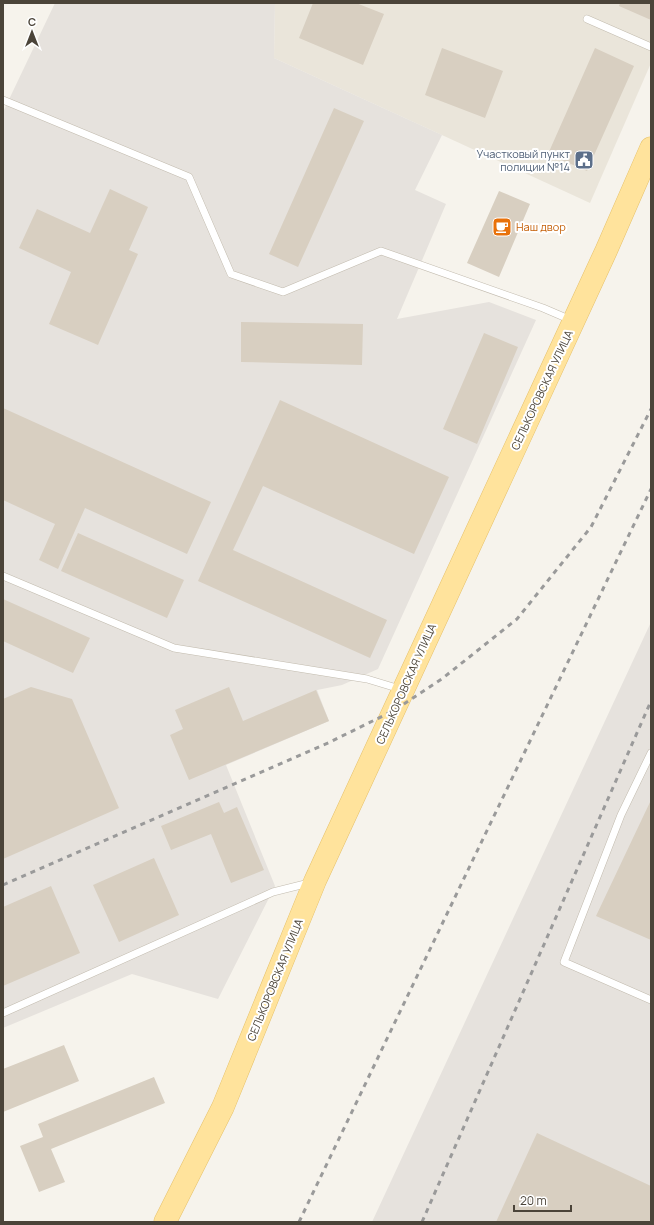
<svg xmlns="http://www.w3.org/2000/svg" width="654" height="1225" viewBox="0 0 654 1225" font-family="Manrope,sans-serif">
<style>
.residential{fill:#eae5da}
.industrial{fill:#e6e2dd}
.building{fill:#d8cfc1}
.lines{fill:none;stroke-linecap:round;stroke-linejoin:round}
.service-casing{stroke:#c2bbae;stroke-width:8}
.primary-casing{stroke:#e6c16a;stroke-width:23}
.service{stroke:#fff;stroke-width:7}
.primary{stroke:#ffe39c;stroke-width:22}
.rail{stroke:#9a9a9a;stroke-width:3;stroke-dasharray:5 5;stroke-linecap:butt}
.labels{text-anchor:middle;stroke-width:4;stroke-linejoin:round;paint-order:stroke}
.service-label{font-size:11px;fill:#4e5e75;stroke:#fff;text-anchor:end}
.food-label{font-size:11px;fill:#c56008;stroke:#fff;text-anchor:start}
.street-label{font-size:11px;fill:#4b4439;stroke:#fff}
</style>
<rect width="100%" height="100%" fill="#f6f3ec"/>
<path class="residential" d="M275,3H651V63L590,203L274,58Z"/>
<path class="industrial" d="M55,3H275L274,58L442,135L415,190L446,204L397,319L489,302L536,320L378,669L342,685L317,690L329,721L226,765L275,886L218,999L132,974L3,1028V112Z
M651,622V1222H372Z"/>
<path class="building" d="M313,3H356L384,14L363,65L299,38Z
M620,3H651V20L619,6Z
M442,48L503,71L485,118L425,95Z
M595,48L634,66L587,171L548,154Z
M334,108L364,121L298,267L269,254Z
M110,189L148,207L129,250L138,254L98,345L49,324L71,272L19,248L37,209L90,233Z
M499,191L530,204L499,277L467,263Z
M241,322L363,324L362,365L241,362Z
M484,333L518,347L477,444L443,429Z
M280,400L449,477L414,554L263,486L233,550L387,620L370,658L198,581Z
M3,408L211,502L187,554L85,508L58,569L39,560L55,524L3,500Z
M78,533L184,580L167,618L61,571Z
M3,599L90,638L73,673L3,641Z
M31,687L72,699L119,808L3,859V699Z
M229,687L243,721L316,690L329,721L189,780L170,735L183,729L175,710Z
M651,800V940L596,916Z
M219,802L224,813L237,807L264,870L231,883L211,834L171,850L161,826Z
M154,858L179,915L119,942L93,885Z
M51,886L80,953L3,986V907Z
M64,1045L79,1081L3,1112V1069Z
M154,1077L165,1103L51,1149L65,1182L39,1192L20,1146L43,1137L38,1124Z
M537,1133L651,1186V1222H496Z"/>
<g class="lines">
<defs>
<path id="service" d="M587,19L651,47
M3,100L189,177L231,274L283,292L381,251L543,308L571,320
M3,576L174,648L367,679L400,689
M651,753L621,815L564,962L651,1000
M3,1013L273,892L309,883"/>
<path id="primary" d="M165,1222L223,1107L315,881L606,251L651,148"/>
</defs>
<use href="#service" class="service-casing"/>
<use href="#primary" class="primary-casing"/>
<use href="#service" class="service"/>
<use href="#primary" class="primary"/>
<path class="rail" d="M3,885L330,742L395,710L443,678L517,619L591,527L651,409
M299,1222L651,489
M422,1222L651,701"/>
</g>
<defs>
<symbol id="civic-square" viewBox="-11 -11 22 22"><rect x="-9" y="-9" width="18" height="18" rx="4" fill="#5c6f8a" stroke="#fff"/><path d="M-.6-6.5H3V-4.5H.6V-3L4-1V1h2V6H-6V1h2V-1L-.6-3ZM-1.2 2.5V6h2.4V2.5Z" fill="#fff"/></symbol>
<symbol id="cafe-square" viewBox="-11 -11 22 22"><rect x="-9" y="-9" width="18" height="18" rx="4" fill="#e8710a" stroke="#fff"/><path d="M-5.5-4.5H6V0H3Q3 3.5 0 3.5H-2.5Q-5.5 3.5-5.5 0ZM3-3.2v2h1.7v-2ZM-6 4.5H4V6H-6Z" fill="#fff"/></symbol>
</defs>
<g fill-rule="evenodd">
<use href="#civic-square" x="573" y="149" width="22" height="22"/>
<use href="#cafe-square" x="491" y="216" width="22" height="22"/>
</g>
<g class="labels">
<g class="service-label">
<text x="570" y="158">Участковый пункт<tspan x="570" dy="13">полиции №14</tspan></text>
</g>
<g class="food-label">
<text x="516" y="231">Наш двор</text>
</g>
<g class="street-label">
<text transform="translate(542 390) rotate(-65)" y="4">СЕЛЬКОРОВСКАЯ УЛИЦА</text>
<text transform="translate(406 684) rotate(-66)" y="4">СЕЛЬКОРОВСКАЯ УЛИЦА</text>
<text transform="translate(275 980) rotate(-68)" y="4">СЕЛЬКОРОВСКАЯ УЛИЦА</text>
</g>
</g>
<rect width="654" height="1225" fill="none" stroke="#4b4439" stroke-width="8"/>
<g transform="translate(32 32)" stroke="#ffffff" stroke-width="3" paint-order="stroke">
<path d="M0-3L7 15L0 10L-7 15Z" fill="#4b4439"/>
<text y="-6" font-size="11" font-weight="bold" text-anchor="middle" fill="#4b4439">С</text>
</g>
<path d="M514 1205v6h57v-6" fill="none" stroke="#4b4439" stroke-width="2"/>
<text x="520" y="1205" font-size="12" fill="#4b4439" stroke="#ffffff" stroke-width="3" paint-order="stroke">20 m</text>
</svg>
